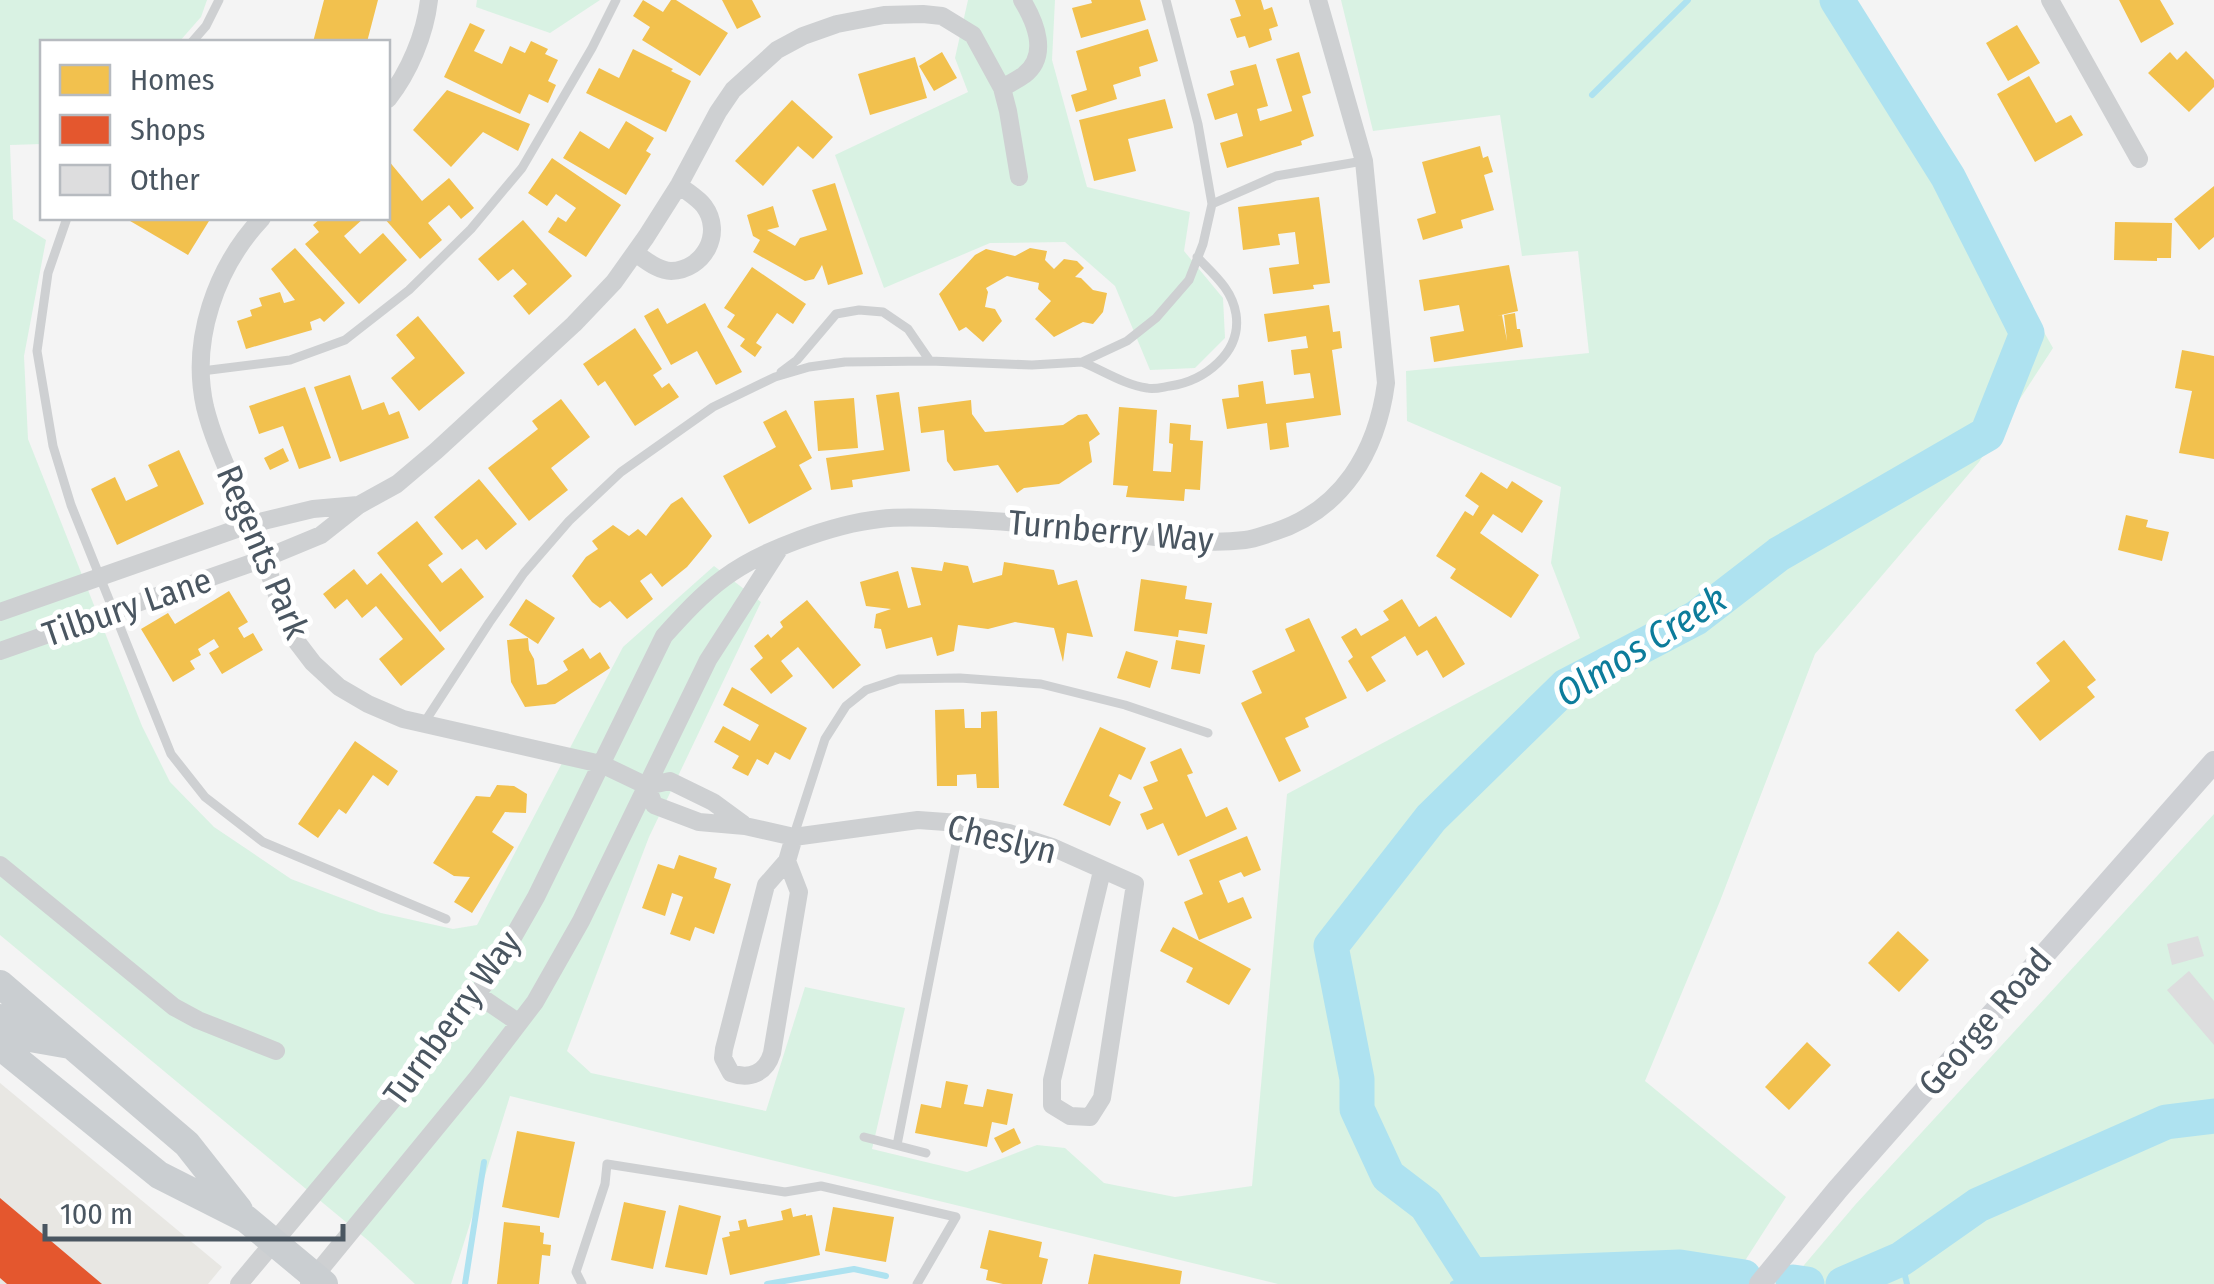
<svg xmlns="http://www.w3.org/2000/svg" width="2214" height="1284" viewBox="0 0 2214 1284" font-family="'Fira Sans Condensed',sans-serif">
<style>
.commercial{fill:#e8e7e3}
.green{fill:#d9f2e3}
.homes{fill:#f2c14e}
.shops{fill:#e4572e}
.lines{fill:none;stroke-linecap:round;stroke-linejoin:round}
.stream{stroke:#aee2f0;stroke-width:6}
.river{stroke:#aee2f0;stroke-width:35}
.building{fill:#ddddde}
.lane{stroke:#ced0d2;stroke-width:9}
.street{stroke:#ced0d2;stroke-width:18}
.secondary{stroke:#ced0d4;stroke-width:22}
.primary{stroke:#caced1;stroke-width:28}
.labels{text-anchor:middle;stroke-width:10;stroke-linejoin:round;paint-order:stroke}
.street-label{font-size:35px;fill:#4a5661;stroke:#fff}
.water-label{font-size:38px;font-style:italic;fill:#0c7c9b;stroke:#fff}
</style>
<rect width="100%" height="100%" fill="#f4f4f4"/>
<path class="commercial" d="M0,1083L222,1267L208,1284H0Z"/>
<path class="green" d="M0,0H207L201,17L179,42H42V144L10,145L13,219L46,240L24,356L28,439L142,726L170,782L214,827L291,879L381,913L453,929L477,925L623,647L714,566L761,602L649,837L567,1051L591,1073L766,1111L805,987L905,1008L872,1149L967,1172L1037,1145L1065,1148L1104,1183L1175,1197L1252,1186L1287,794L1580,638L1551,563L1561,487L1407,421L1406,371L1589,353L1578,251L1522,256L1500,115L1373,131L1341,0H1856L2053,348L1979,462L1815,654L1720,901L1645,1081L1786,1197L1730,1284H1278L510,1096L451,1284H415L370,1242L0,935Z
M477,0H600L550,33L476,7Z
M968,0H1055L1052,60L1087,187L1190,212L1184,251L1223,298L1225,338L1195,368L1150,370L1115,286L1065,242L990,243L884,288L835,155L968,92L955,58Z
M2214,814V1284H1788L1855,1205Z"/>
<path class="homes" d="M324,0H378L367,42H313Z
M643,0L663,12L671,0H676L728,33L700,76L642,40L650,27L633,16Z
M722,0H752L761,17L737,29Z
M1091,0H1140L1146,20L1081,38L1072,8L1092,3Z
M1235,0H1261L1264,10L1272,7L1278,26L1269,29L1272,40L1249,48L1245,36L1237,38L1230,19L1241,16Z
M2119,0H2160L2174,24L2141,43Z
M470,23L485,30L474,51L502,64L510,46L525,53L531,41L548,49L545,54L558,60L548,81L556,85L548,103L529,94L520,114L444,77Z
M2017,25L2040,63L2008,81L1986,43Z
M1148,29L1158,61L1139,67L1141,76L1113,85L1117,99L1076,112L1071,95L1087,90L1076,51Z
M633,49L673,69L671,71L691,81L666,132L586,93L599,68L619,78Z
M2186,51L2214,80V87L2189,112L2148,73L2170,52L2177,60Z
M942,52L957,78L934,91L919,66Z
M1299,52L1311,93L1302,96L1314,136L1301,141L1302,145L1227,168L1220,143L1243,136L1237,113L1215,120L1207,94L1234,85L1230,71L1256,64L1268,106L1257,109L1260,121L1292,111L1276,59Z
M915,57L927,98L870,115L858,74Z
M2029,76L2056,123L2071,115L2083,135L2035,162L1997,94Z
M447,90L530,124L518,151L483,132L451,167L413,130Z
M1165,99L1173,128L1128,139L1136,171L1094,181L1079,120Z
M792,100L833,137L813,159L798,146L763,186L735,161Z
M626,121L654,138L646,151L651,154L626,195L563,158L580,131L609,149Z
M1480,146L1483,158L1488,156L1493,172L1484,175L1494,210L1461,220L1463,228L1423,240L1417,219L1436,213L1422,162Z
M552,158L621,205L586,257L548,232L558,217L566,222L576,208L556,194L547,206L528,193Z
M388,160L422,201L449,178L474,208L461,219L449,205L428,223L442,240L420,259L384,218H388Z
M835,183L863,274L828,285L822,265L814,279L805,281L753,252L760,240L753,236L747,215L773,206L779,227L767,230L795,246L800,238L827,230L812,190Z
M2214,186V237L2199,250L2174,219Z
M1319,197L1330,283L1313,285L1314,289L1273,294L1269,268L1299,264L1295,232L1278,234L1280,245L1243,250L1238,207Z
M125,218H204L209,221L188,255Z
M321,218H364L344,236L360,254L383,233L407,260L359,304L305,244L319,232L313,225Z
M523,220L572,276L529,315L513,296L527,284L513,269L498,281L478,259Z
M2115,222L2172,223L2171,258H2157V261L2114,260Z
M295,248L345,303L324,322L320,318L310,322L312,330L246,349L237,321L252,316L250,310L262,306L259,298L280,292L284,303L295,300L271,269Z
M1030,248L1047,251L1045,260L1054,269L1064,259L1077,261L1084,268L1075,277L1081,278L1093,290L1107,293L1103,312L1093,324L1083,322L1054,337L1035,319L1051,301L1038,289L1039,283L1007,276L986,288L988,292L985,307L995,309L1002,321L983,342L966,327L959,331L939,294L975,255L986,249L1015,256Z
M1509,265L1518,311L1497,316L1502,315L1507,341L1504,315L1515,313L1517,329H1520L1523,347L1434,362L1430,337L1464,331L1459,305L1424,311L1419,280Z
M752,267L806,304L793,324L777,313L756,343L762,347L755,357L740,346L745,339L727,327L735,315L724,308Z
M705,303L742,372L716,385L697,351L671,365L644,316L658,308L667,324Z
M1329,305L1333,332L1340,331L1342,348L1332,350L1341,415L1286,423L1289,447L1270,450L1267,423L1227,429L1222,399L1239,397L1238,385L1263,381L1266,404L1314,398L1310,373L1294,375L1291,350L1308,348L1306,336L1268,342L1264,314Z
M418,316L465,373L419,411L391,378L415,358L396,335Z
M635,328L662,369L653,375L662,388L669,383L679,397L635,426L605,381L598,386L583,364Z
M2182,350L2214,356V459L2179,453L2192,391L2175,388Z
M350,375L362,410L384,402L389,415L399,411L409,438L340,462L314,387Z
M305,387L331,458L299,469L283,426L259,434L249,406Z
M899,392L910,471L852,480L853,487L831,490L826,458L884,450L876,395Z
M854,398L858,448L818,451L814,401Z
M561,399L590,437L551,468L568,490L529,521L488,468L538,429L532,421Z
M971,400L972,414L985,432L1063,425L1078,415L1087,414L1100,434L1089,442L1092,462L1059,484L1024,488L1017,493L998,465L954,471L947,461L944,430L921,433L918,407Z
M1119,407L1157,410L1153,471L1171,472L1173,444L1169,443L1170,423L1191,425L1190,440L1203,441L1200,490L1185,489L1184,501L1126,497L1128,486L1113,485Z
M786,410L812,458L799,465L812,489L749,524L723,476L776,447L763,422Z
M283,448L289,461L270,470L264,458Z
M179,450L204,504L117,545L91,489L115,477L126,501L158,486L148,465Z
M1481,472L1507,489L1512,481L1543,501L1522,533L1493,514L1480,533L1539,575L1511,618L1450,578L1456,569L1436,556L1465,511L1473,516L1479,506L1465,496Z
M479,479L517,524L486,550L477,539L462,550L434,517Z
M682,497L712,536L702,549L687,567L662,587L651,573L640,581L653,599L627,619L610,601L600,608L592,602L572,576L586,557L598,549L592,541L613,525L629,536L638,529L646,536L671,504Z
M2126,515L2148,520L2146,527L2169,532L2162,561L2118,550Z
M417,521L443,554L428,565L442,583L461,568L484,597L440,632L377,553Z
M944,562L968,566L973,583L1002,575L1004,562L1054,570L1058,585L1077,580L1093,637L1067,633L1063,662L1054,628L1015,622L988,629L958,625L954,651L937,656L932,637L886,649L881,629L874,628L876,614L891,609L866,606L860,582L898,571L908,608L921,605L911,567L942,571Z
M354,569L367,585L381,573L445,649L401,686L379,659L403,639L376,606L362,618L347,599L335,609L323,594Z
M1141,579L1187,586L1185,599L1212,603L1207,634L1179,630L1178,637L1134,631Z
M229,591L248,622L238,628L244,638L253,633L263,650L222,674L209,653L219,647L214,639L198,649L201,655L190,661L195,669L173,682L141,629L168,613L175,624Z
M526,599L555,618L538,644L509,625Z
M1402,599L1419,627L1436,616L1465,664L1443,678L1427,650L1417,656L1405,636L1371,657L1386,681L1367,692L1348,661L1353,657L1341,637L1356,628L1361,636L1389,620L1383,611Z
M807,600L861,665L833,689L798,647L781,661L793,676L771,694L750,669L763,658L754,646L768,634L771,638L783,627L780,622Z
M1309,618L1347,698L1305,718L1309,727L1285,738L1301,771L1279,782L1241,703L1262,693L1252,671L1295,651L1285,629Z
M528,638L529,650L534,659L537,685L546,684L568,670L563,661L583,648L590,659L600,652L610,668L555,704L525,707L511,682L507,640Z
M1176,640L1205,645L1200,674L1171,669Z
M2064,640L2096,680L2087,687L2095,697L2040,741L2015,710L2050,681L2036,663Z
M1126,651L1158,661L1150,688L1117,678Z
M732,687L807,728L790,760L775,752L768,765L757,759L748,776L732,768L739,756L714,742L723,726L750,741L759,725L723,705Z
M964,709L965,728H981V712L997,711L999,788H977L976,774L957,775V786H937L935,710Z
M1100,727L1146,748L1131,780L1119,774L1109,796L1121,802L1110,826L1063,805Z
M355,741L398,771L388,786L373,775L346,814L339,809L318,838L298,824Z
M1181,748L1193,773L1187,775L1206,817L1227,807L1237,829L1178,856L1163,823L1147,830L1140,814L1153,809L1143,787L1158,781L1150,762Z
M497,785L514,786L527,794L526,813L505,812L492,832L514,847L472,913L454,902L470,877L454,876L433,863L476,796L490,797Z
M1247,836L1261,870L1244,877L1241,872L1219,881L1228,903L1243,897L1252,918L1199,940L1184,902L1203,894L1189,860Z
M679,855L717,868L714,878L731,884L714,934L695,927L690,941L670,934L683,897L672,893L665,916L642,908L658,864L674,869Z
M1173,927L1251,969L1229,1005L1186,982L1193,968L1160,951Z
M1898,931L1929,960L1899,992L1868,963Z
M1807,1042L1831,1065L1789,1110L1765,1087Z
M946,1081L968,1085L964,1104L983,1107L987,1089L1013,1094L1007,1125L992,1122L987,1147L915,1133L921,1104L941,1108Z
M1014,1128L1021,1143L1002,1153L994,1138Z
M517,1131L575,1142L559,1218L502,1207Z
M624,1202L666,1211L653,1269L611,1260Z
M679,1205L721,1216L707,1275L665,1267Z
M833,1207L894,1217L886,1262L825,1251Z
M791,1208L793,1217L806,1214V1216L812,1215L820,1255L730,1275L722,1238L730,1236L729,1232L740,1230L738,1221L746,1219L748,1227L783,1220L781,1211Z
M504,1222L540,1226V1232L544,1233L543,1244L551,1245L550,1256L542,1255L539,1284H497Z
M989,1230L1042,1242L1039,1257L1048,1259L1042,1284H1003L986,1280L988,1270L980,1268Z
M1094,1254L1182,1271L1180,1284H1088Z"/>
<path class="shops" d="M0,1198L102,1284H7L0,1278Z"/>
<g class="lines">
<path class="stream" d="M1592,95L1688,0
M1901,1259L1907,1284
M465,1284L484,1162
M767,1284L854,1269L886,1276
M1453,1284L1471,1275"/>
<path class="river" d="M1744,1277L1680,1267L1471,1275L1426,1205L1388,1176L1357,1109V1079L1331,946L1431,818L1566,686L1696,618L1779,554L1987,434L2027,333L1948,177L1837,0
M1793,1282L1807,1284
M1843,1284L1901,1259L1978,1205L2166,1122L2214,1116"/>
</g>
<path class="building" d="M2198,936L2204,956L2172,965L2167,944Z
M2189,971L2214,1001V1045L2167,990Z"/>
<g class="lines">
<path class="lane" d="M192,42L206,26L219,0
M1212,204L1276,176L1363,161
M67,218L48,273L37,351L53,446L71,505L171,754L205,797L263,842L446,919
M1082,362C1102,370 1125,385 1147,388C1154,390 1163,387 1170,386C1204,381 1242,353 1236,314C1232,289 1214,275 1197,257
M202,371L290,360L345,340L409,290L471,229L522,168L592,48L616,0
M781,372L797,360L836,314L859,310L883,312L908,329L930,361
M424,723L489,623L524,573L569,521L621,472L713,407L775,377L809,367L845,362L930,361L1032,365L1082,362L1127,341L1156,318L1189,280L1203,244L1212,204L1198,124L1166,0
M794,835L825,739L846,706L866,690L899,679L960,678L1041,684L1125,705L1208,733
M864,1137L926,1153
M897,1145L960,823
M582,1284L576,1272L605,1184L607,1164L785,1192L821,1186L956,1217L917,1284"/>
<path class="street" d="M2050,0L2139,159
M1002,88C1009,84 1017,80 1024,75C1049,56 1036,23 1022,0
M388,99C409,72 425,35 429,0
M262,218C216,267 190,340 205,407C215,447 235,484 249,521C266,561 278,603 297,642L313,663L339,687L368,704L403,719L601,764L647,786
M635,253C646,260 658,271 671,271C704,270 724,233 704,206C698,198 687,192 679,185
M0,612L251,524L313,509L358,505
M0,651L263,559L321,535L359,505L397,484L436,451L574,324L614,282L646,237L679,185L718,112L733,90L777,50L803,36L837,24L884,15L923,14L942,16L973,35L1002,88L1008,111L1019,177
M647,786L654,805L699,822L745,826L794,837L918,820L960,823L1009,833L1052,847L1135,884L1102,1098L1090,1117L1070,1116L1052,1105V1080L1102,871
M647,786L670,781L713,802L743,824
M787,861L799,892L772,1053C766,1073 750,1080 731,1073L723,1058L724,1049L766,885L787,861L794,837
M0,865L174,1007L198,1020L276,1051
M478,995L519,1023
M309,1283L477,1078L535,1002L581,921L708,660L778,551
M239,1284L437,1047L492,974L536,897L664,636C683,615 701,595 724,578C761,550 834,524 880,519C905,516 931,518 956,519C1012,521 1067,527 1123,533C1163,538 1204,545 1245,540C1254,539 1264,535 1274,532C1342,510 1377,452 1386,383L1364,161L1318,0"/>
<path class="secondary" d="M1760,1284L1838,1189L2214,762"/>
<path class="primary" d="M0,984L187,1144L239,1210
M0,1018L11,1023L30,1038L70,1045
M0,1046L159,1175L246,1219L324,1284"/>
</g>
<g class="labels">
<g class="street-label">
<text transform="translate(1111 531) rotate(5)" y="12">Turnberry Way</text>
<text transform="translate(263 552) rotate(67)" y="12">Regents Park</text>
<text transform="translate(127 607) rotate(-19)" y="12">Tilbury Lane</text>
<text transform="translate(1002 839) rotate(14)" y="12">Cheslyn</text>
<text transform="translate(452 1018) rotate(-54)" y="12">Turnberry Way</text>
<text transform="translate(1985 1022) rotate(-49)" y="12">George Road</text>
</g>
<g class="water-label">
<text transform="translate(1641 646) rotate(-32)" y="13">Olmos Creek</text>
</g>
</g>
<rect x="40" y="40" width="350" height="180" fill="#ffffff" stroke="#b7bbc0" stroke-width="2.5"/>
<rect x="60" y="65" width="50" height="30" fill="#f2c14e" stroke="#b7bbc0" stroke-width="2.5"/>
<text x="130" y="90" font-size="30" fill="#4a5661">Homes</text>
<rect x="60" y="115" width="50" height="30" fill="#e4572e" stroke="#b7bbc0" stroke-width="2.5"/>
<text x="130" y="140" font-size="30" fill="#4a5661">Shops</text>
<rect x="60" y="165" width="50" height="30" fill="#ddddde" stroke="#b7bbc0" stroke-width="2.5"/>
<text x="130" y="190" font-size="30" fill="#4a5661">Other</text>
<path d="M45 1224v15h298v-15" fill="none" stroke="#4a5661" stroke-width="5"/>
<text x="60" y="1224" font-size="30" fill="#4a5661" stroke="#ffffff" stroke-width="8" paint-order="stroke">100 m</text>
</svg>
